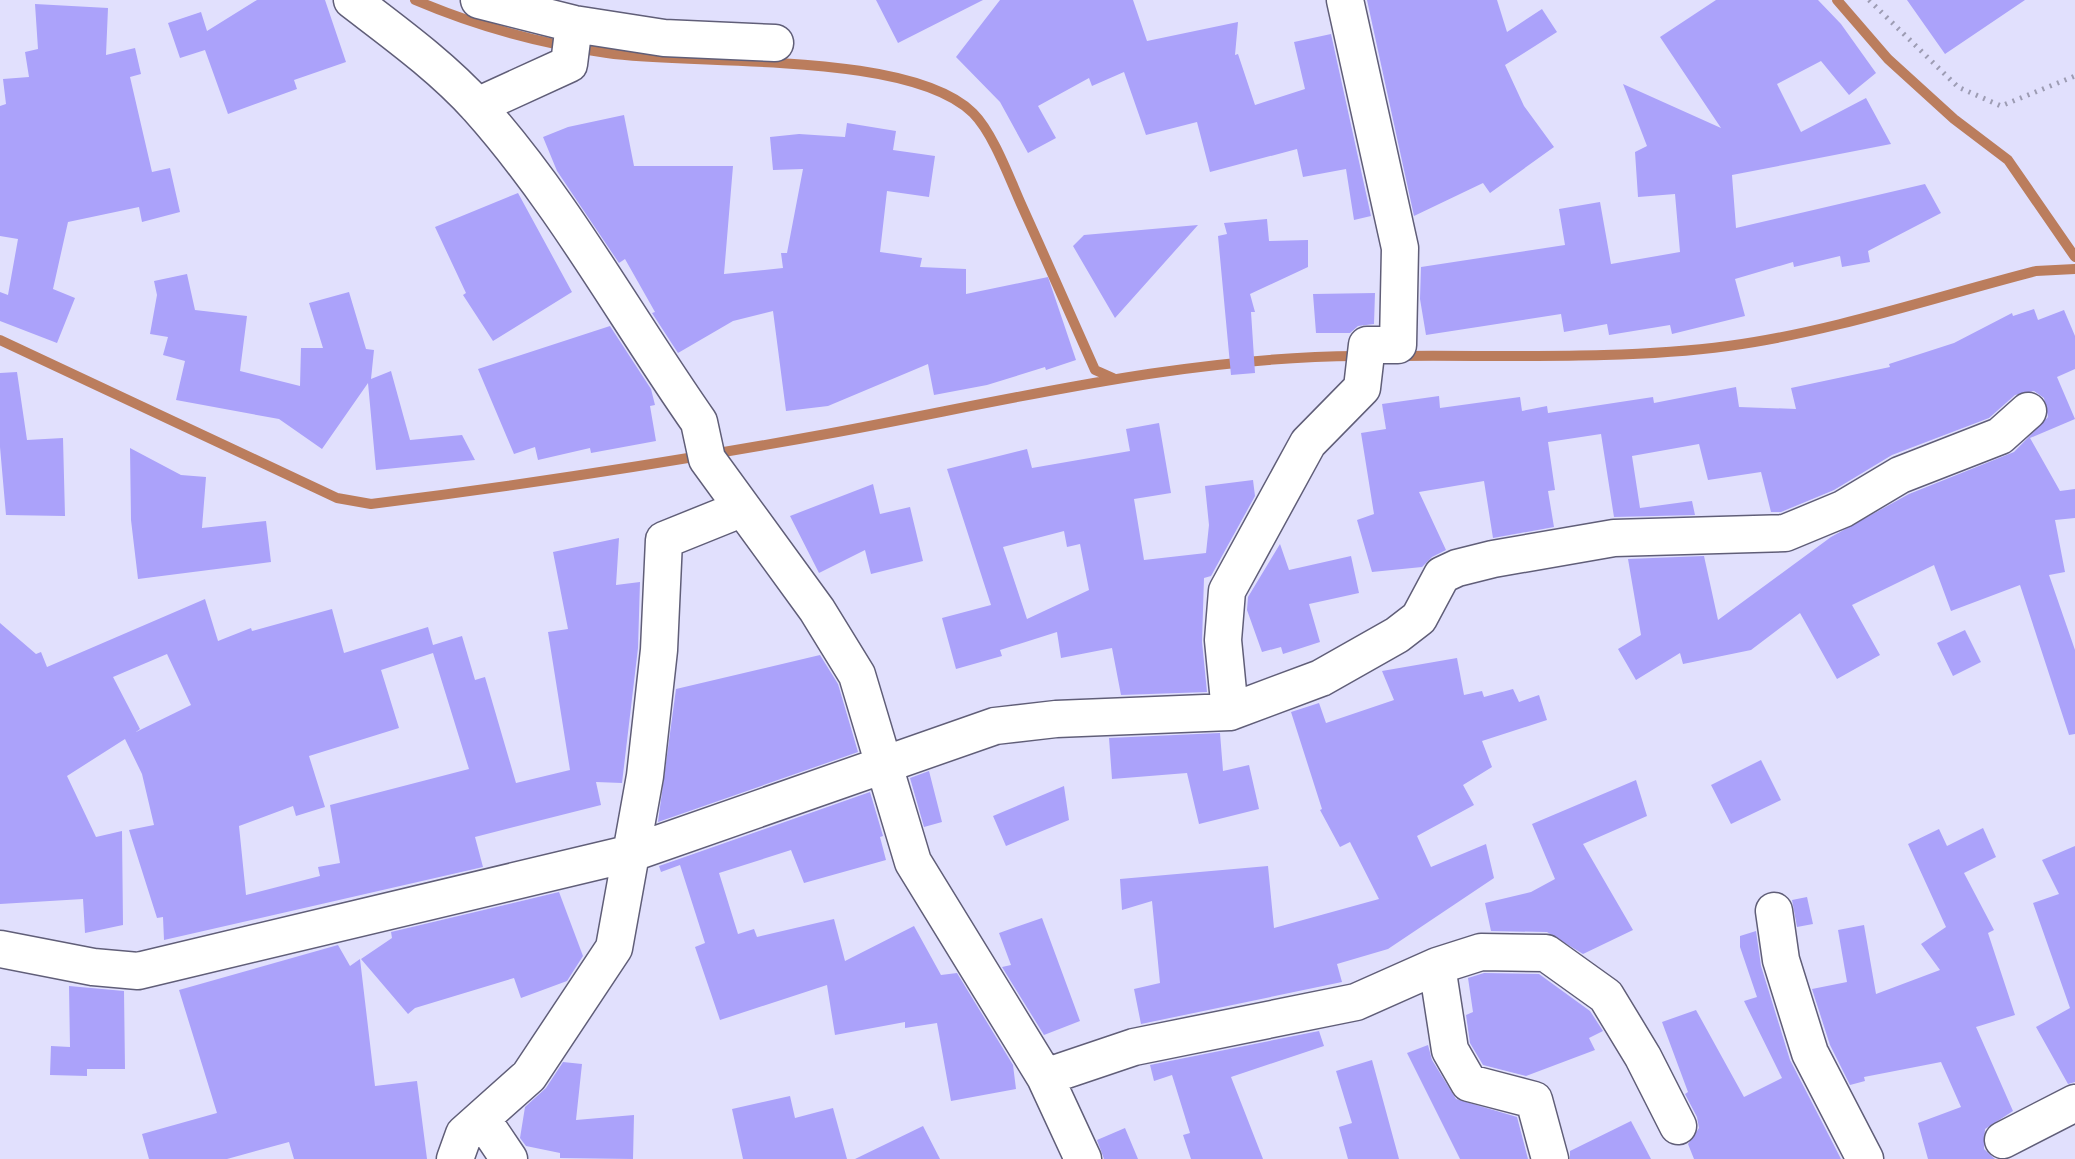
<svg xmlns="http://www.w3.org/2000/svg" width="2075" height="1159" viewBox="0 0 2075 1159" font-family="Jost,sans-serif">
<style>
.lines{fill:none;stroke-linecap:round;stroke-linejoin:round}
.stream{stroke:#bb7d5d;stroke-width:10}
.building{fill:#aba2fa;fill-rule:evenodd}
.street-casing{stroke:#605e78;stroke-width:39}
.path{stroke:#9d9cb3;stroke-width:5;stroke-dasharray:2 6;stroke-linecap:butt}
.street{stroke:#fff;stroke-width:36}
</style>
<rect width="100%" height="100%" fill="#e1e0fd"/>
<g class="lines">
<path class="stream" d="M415,0C476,26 541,44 607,53C695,66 909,50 973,113C993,133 1009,177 1021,204C1046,259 1070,314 1095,370L1113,378
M1837,0L1888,59L1954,119L2008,160L2075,257
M0,340L337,498L371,504C524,485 679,461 832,433C1006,401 1180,357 1358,356
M1398,356C1505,355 1623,360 1728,346C1832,332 1935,297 2036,271L2075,269"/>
</g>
<path class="building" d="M257,0H325L346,62L294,80L297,89L228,114L205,50L180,58L168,23L201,12L207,31Z
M876,0H983L898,43Z
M1000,0H1133L1147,41L1238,22L1235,55L1238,54L1255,105L1305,89L1294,42L1331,34L1371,216L1354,220L1346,169L1303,177L1297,149L1210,172L1197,122L1146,135L1124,72L1092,86L1089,78L1038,106L1056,138L1028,153L1000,102L956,57Z
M1367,0H1497L1507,32L1542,9L1557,32L1505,65L1524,106L1554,147L1490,193L1483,183L1414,216Z
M1716,0H1818L1841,24L1876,73L1849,95L1821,61L1777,84L1801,132L1866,98L1891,144L1732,175L1736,228L1925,184L1941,213L1868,251L1870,262L1842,267L1840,256L1794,267L1793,262L1735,279L1745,316L1672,334L1670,325L1609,335L1607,324L1564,332L1561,314L1426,335L1420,299L1421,267L1565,245L1559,209L1600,202L1611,264L1680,252L1675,194L1638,197L1635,152L1647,146L1623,84L1721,128L1660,37Z
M1907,0H2025L1945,54Z
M35,4L108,8L106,55L135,48L141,74L130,77L152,172L170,168L180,212L142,222L139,207L68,222L53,289L75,298L57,343L0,321V292L8,295L18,239L0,236V106L6,104L3,79L29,77L25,52L38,49Z
M624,115L634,166H733L724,274L783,268L781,253H787L803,169L773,170L770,137L799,134L845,137L847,123L896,131L893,150L935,156L929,197L887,191L880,252L922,258L920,267L966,269V294L1048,277L1076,360L1046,370L1045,367L987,385L934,395L928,364L828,406L786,411L773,311L733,321L678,353L652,313L655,312L625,259L619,263L557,171L543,137L568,127Z
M518,193L572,292L493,341L463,295L466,293L435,227Z
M1267,219L1269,241L1308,240V267L1250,294L1255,312H1251L1255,373L1231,375L1218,236L1227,234L1224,223Z
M1198,225L1115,318L1073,246L1084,235Z
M187,274L195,310L247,316L240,371L300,386L301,348H323L309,303L349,292L366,349L374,350L371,379L391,371L410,440L462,435L475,460L376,470L368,383L322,449L279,419L176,400L185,361L163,355L168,337L150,334L157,295L154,281Z
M1375,293L1374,324L1358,326L1350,333H1316L1313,294Z
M2034,309L2038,320L2064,310L2075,336V369L2057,377L2075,419L2030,438L2060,491L2075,489V518L2055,520L2065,572L2049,575L2075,650V734L2069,735L2020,585L1951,611L1934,565L1852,605L1880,655L1837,679L1800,613L1751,650L1683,664L1680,653L1636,680L1618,649L1641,635L1628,559L1704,556L1718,620L1831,537L1909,494L2014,452L2048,417L2044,398L2034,391L2015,395L1989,418L1892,455L1834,490L1781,512H1771L1761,472L1708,480L1699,444L1632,456L1640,508L1692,501L1695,515L1614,517L1601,434L1548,442L1555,490L1548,491L1554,527L1493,538L1484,481L1419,492L1446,550L1432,557L1422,567L1372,572L1357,520L1374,514L1361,433L1386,429L1382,404L1439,396L1440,408L1520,397L1522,411L1547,406L1548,413L1653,397L1654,403L1736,387L1739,407L1796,409L1791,388L1890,367L1889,364L1954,343L2012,313L2013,316Z
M610,326L651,389L655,405L650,406L656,441L591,453L590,448L538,460L535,447L514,454L478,369Z
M17,372L27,440L63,438L65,516L6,515L0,447V373Z
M1159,423L1171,493L1134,499L1144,560L1206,553L1209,525L1205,486L1253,480L1255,496L1211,576L1204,578L1202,642L1207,692L1121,695L1112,648L1061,658L1057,632L1000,650L1002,656L956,669L942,618L991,605L947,469L1027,449L1032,468L1130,451L1126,429ZM1064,531L1067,547L1080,544L1089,590L1027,619L1003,547Z
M130,448L181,475L206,477L202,528L266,521L271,562L138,579L131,520Z
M873,484L880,514L910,507L923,561L871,574L865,550L819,573L790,516Z
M619,538L616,585L640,582L638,648L622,783L596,782L601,805L475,837L483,867L164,940L163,917L157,918L129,830L154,825L142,774L125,739L67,776L96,837L122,831L123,925L85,933L83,899L0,904V623L36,654L41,652L47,667L205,599L218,641L251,628L252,631L332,609L344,653L428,627L433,645L462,636L475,680L485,677L516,783L570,770L548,632L568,629L553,552ZM433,653L469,769L330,805L340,863L318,867L320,876L246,895L239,826L293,806L296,816L325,807L309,756L399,728L381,670ZM167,654L191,705L136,732L140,729L113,677Z
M1280,544L1289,570L1351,556L1359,593L1309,604L1320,642L1283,654L1281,647L1262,652L1247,610L1248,597Z
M1965,630L1981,662L1953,676L1937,643Z
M820,655L838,684L858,752L658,822L676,689Z
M1457,658L1464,695L1482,691L1484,697L1513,689L1519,702L1539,695L1547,720L1482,741L1492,767L1463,785L1474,805L1417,836L1431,867L1486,844L1494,878L1388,949L1337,964L1342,982L1141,1024L1134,989L1160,983L1152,901L1122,910L1120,879L1268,866L1274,928L1379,899L1350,842L1340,847L1320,810L1322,809L1291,712L1319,703L1326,723L1394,700L1382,671Z
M1220,733L1223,771L1249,765L1259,809L1199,824L1187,773L1112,779L1109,738Z
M1761,760L1781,800L1731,824L1711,785Z
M929,771L942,822L924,827L910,778Z
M1636,780L1647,816L1583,844L1633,930L1583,954L1547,932L1491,931L1485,903L1531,892L1555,879L1532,824Z
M1064,786L1069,820L1006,846L993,816Z
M870,792L883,836L880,837L886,860L804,883L791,850L719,873L738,934L754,929L757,937L834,919L845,961L914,926L941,975L957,973L1013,1065L1016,1089L951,1101L937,1023L905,1028V1022L835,1035L827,985L720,1020L695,947L705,943L680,865L661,872L659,866Z
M1983,828L1996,857L1964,873L1994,930L1988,933L2015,1015L1976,1027L2013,1111L1985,1129L1984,1149L1995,1159H1928L1918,1123L1961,1107L1941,1062L1864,1077L1865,1081L1850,1085L1830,1045L1812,989L1847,982L1838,930L1864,925L1876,994L1940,970L1921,944L1946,927L1908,844L1939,829L1947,846Z
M2075,846V1082L2068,1084L2036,1027L2070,1008L2033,903L2059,894L2042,860Z
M559,892L583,956L567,981L521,998L514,978L415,1008L408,1014L361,959L392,938L391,932Z
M1807,897L1813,924L1797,927L1792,900Z
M1042,918L1080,1021L1044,1035L1002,967L1011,965L999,933Z
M1756,931L1761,966L1790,1060L1841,1159H1694L1688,1144L1699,1128L1697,1117L1685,1094L1688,1092L1662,1022L1696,1010L1744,1097L1782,1078L1744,1001L1757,997L1740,947V936Z
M338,945L350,966L360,959L375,1086L417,1081L427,1159H294L289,1142L227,1159H149L142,1134L217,1113L179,990Z
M1484,973L1539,974L1590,1011L1603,1031L1589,1038L1595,1050L1526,1076L1483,1065L1470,1043L1466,1015L1473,1012L1468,978Z
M69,986L124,991L125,1069H87V1076L50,1075L51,1046L70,1047Z
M1319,1031L1324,1046L1231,1077L1263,1159H1191L1183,1135L1190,1133L1172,1075L1154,1081L1150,1065Z
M1428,1045L1432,1060L1456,1099L1517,1117L1528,1159H1460L1407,1053Z
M1372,1060L1399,1159H1348L1339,1127L1352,1123L1336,1071Z
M563,1062L582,1064L576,1120L634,1115L633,1159L560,1158V1153L526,1146L520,1138L525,1107L546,1088Z
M790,1096L795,1118L833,1108L847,1159H743L732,1109Z
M1631,1121L1651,1159H1570V1151Z
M923,1126L940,1159H855Z
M1125,1128L1138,1159H1104L1097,1140Z"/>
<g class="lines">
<defs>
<path id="street" d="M352,0C395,33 442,67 478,107C563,202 626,318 699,422L707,459L817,610L857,675L913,862L1045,1077L1083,1159
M479,0L574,24L664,38L775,43
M477,106L569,64L574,24
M1230,712L1223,640L1227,591L1308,443L1362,388L1367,345H1398L1400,248L1345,0
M1774,911L1781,960L1810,1053L1865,1159
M0,949L93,967L138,971L632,853L995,726L1056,719L1230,712L1321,678L1397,635L1419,618L1442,575L1457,568L1493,559L1614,538L1785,533L1843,509L1900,475L2000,436L2028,411
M1437,966L1481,952L1546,953L1606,996L1643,1057L1678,1126
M1045,1077L1134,1047L1356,1002L1437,966L1450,1050L1469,1083L1534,1100L1550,1159
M482,1119L509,1159
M2003,1140L2075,1103
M455,1159L464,1134L529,1076L614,948L645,776L659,650L664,540L741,509"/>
</defs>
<use href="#street" class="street-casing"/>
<path class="path" d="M1869,0L1958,87L2001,106L2075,76"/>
<use href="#street" class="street"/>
</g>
</svg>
